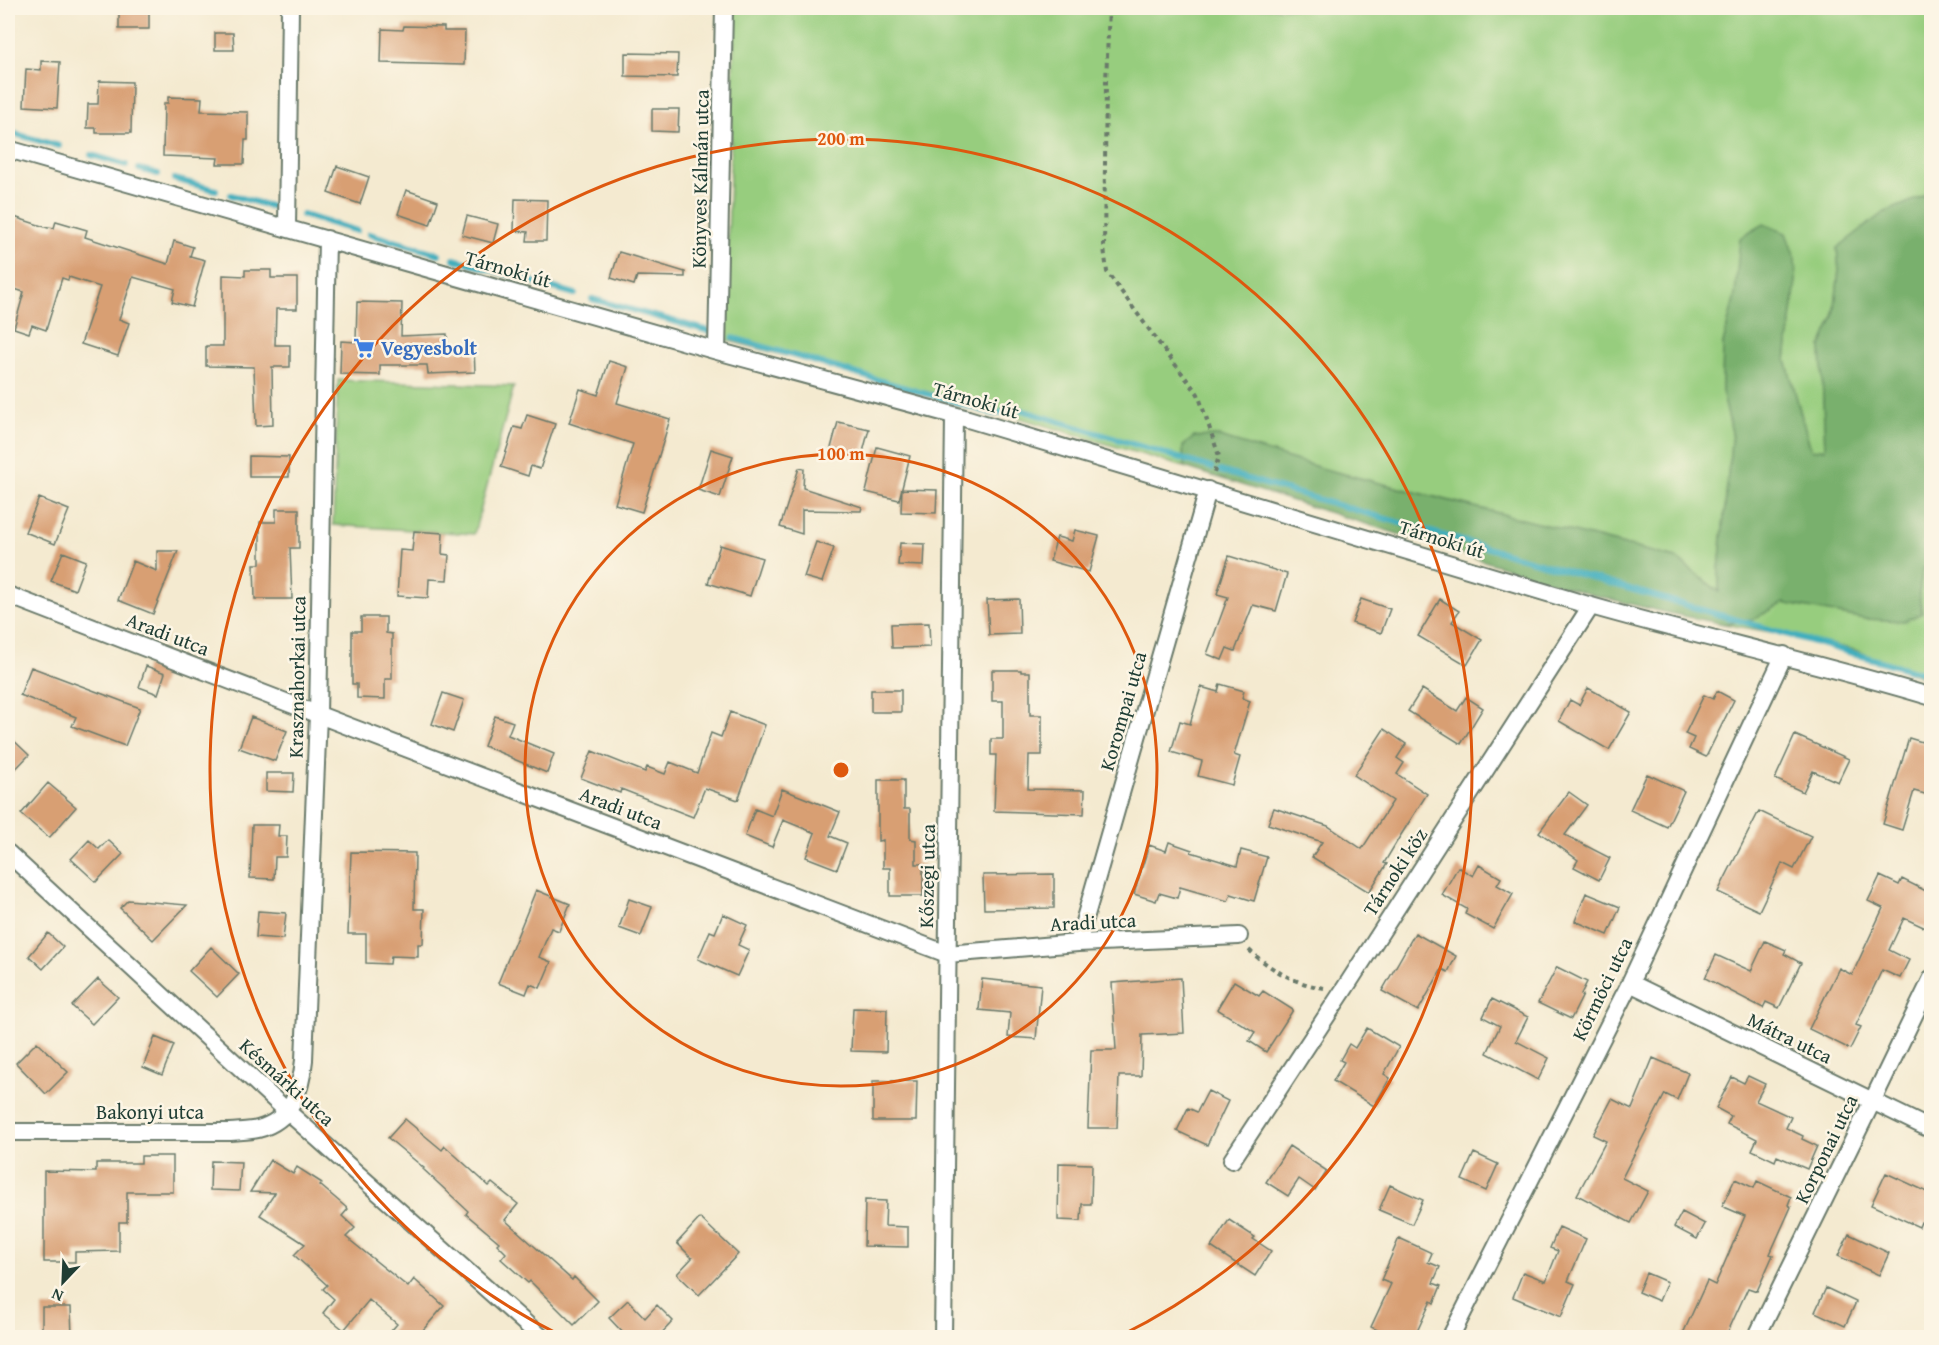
<svg xmlns="http://www.w3.org/2000/svg" width="1939" height="1345" viewBox="0 0 1939 1345" font-family="'Gentium Book Plus',serif">
<style>
.green{fill:#97cd7e;stroke:#5b8559;stroke-width:1.5}
.forest{fill:#79b06d;stroke:#4c7650;stroke-width:1.5}
.lines{fill:none;stroke-linecap:round;stroke-linejoin:round}
.stream{stroke:#40aebd;stroke-width:6}
.building{fill:#d89f73}
.street-casing{stroke:#6a7a6b;stroke-width:20}
.path{stroke:#6a7a6b;stroke-width:4;stroke-dasharray:4.5 4.5;stroke-linecap:butt}
.street{stroke:#fff;stroke-width:16}
.ring{fill:none;stroke:#de580e;stroke-width:3}
.labels{text-anchor:middle;stroke-width:5;stroke-linejoin:round;paint-order:stroke}
.street-label{font-size:20px;fill:#1f3d34;stroke:#fcf5e5}
.shop-label{font-size:20px;font-weight:bold;fill:#366cbe;stroke:#fcf5e5;text-anchor:start}
.centre{fill:#de580e;stroke:#fcf5e5;stroke-width:3}
.ring-label{font-size:18px;text-anchor:middle;font-weight:bold;fill:#de580e;stroke:#fcf5e5;stroke-width:5;stroke-linejoin:round;paint-order:stroke}
</style>
<rect width="100%" height="100%" fill="#fcf5e5"/>
<filter id="ink" filterUnits="userSpaceOnUse"><feTurbulence type="fractalNoise" baseFrequency=".0167" numOctaves="2"/><feDisplacementMap in="SourceGraphic" scale="12" xChannelSelector="R" yChannelSelector="G"/><feConvolveMatrix kernelMatrix="1 2 1 2 8 2 1 2 1" color-interpolation-filters="sRGB"/></filter>
<filter id="wash" filterUnits="userSpaceOnUse"><feTurbulence type="fractalNoise" baseFrequency=".008" numOctaves="4" result="noise"/><feDisplacementMap in="SourceGraphic" scale="24" xChannelSelector="R" yChannelSelector="G"/><feGaussianBlur stdDeviation="1.35" result="paint"/><feColorMatrix in="noise" values="0 0 0 0 0 0 0 0 0 0 0 0 0 0 0 0 0 1.4 0 .05"/><feComposite in="paint" operator="in"/></filter>
<g filter="url(#wash)">
<rect width="100%" height="100%" fill="#f4ead0"/>
<path class="green" d="M735,8H1931V193L1924,195L1837,248L1839,270L1834,316L1821,346L1825,449L1811,450L1786,360L1796,280L1735,295L1723,344L1722,391L1732,432L1719,570V592L1676,558L1324,469L1216,436L1183,446L1184,467L963,401L725,340Z
M338,380L514,386L474,534L333,525Z
M1931,566V681L1855,650L1789,635L1724,624L1752,620L1783,603L1865,619L1922,613L1919,594L1922,568Z"/>
<path class="forest" d="M1931,193V566L1922,569L1919,594L1922,613L1905,621L1865,619L1783,603L1752,620L1724,624L1663,612L1589,594L1184,467L1183,446L1194,437L1216,436L1324,469L1676,558L1719,592V570L1732,432L1722,391L1723,344L1735,295L1740,238L1764,224L1786,233L1795,258L1796,280L1786,360L1811,450L1825,449L1821,346L1834,316L1839,270L1837,248L1883,213Z"/>
<g class="lines">
<path class="stream" d="M8,132L59,146
M91,155L126,165
M139,169L158,174
M174,179L216,190
M231,195L276,208
M302,215L357,231
M369,234L439,254
M454,259L575,294
M592,299L709,331
M733,338L995,414L1018,409L1212,468
M1220,471L1932,676"/>
</g>
<g id="blocks">
<path class="building" d="M149,10V29H119V11Z
M404,26L444,27V31H465L464,65L381,63L382,29L403,30Z
M215,33H233L234,50H215Z
M625,53L678,54L677,77L625,76Z
M41,61L60,62L57,108L24,106L26,69L41,70Z
M99,81L132,82L131,133H96V128H87L88,104H98Z
M168,97L202,98L201,111L248,112V140H245L244,164H217L218,158L163,156L164,103H168Z
M652,109H679L678,132L652,131Z
M337,166L369,177L360,204L328,193Z
M406,190L438,201L430,225L398,214Z
M515,199L547,200L546,241H527L528,232L514,231Z
M8,215L48,228V227L54,228L56,221L87,230L85,237L168,264L174,241L193,247L190,256L205,260L192,307L172,302L175,289L133,277L119,319L129,323L118,356L81,344L100,287L69,277L68,280L62,278L46,330L32,325L29,333L14,328L24,292L8,287Z
M467,216L498,224L493,243L462,235Z
M619,252L685,272V277L637,276L634,285L611,278Z
M245,270H271V278H297V309H276L275,345H290V367H272L273,425L256,426L254,367L206,366V346H223V275L245,276Z
M357,302L402,303L401,336L447,334L448,351L474,350L475,372L428,374L427,365H380V375L340,374L341,341L356,342Z
M609,361L628,367L617,403L670,419L642,512L615,504L633,444L569,423L580,389L598,395Z
M527,415L555,424L540,469L531,466L528,476L501,467L514,427L522,429Z
M838,422L869,429L862,456L831,448Z
M877,447L910,456L899,500L866,492Z
M711,449L733,456L720,497L698,490Z
M249,456L289,457V477H249Z
M799,468L804,469L803,488L862,507L861,511L802,510V534L780,527Z
M902,489L937,490L936,513L901,512Z
M39,498L69,510L55,544L25,532Z
M276,509H299V548H290L292,599H255L254,564H260V522H276Z
M1075,530L1099,536L1089,572L1050,561L1057,537L1072,541Z
M414,531L443,533L442,554L449,555L447,580L429,579L428,598L397,596L400,550L412,551Z
M816,542L834,548L822,582L804,577Z
M900,543L925,544L924,566L898,565Z
M720,545L762,558L750,596L708,583Z
M157,551H178L153,614L118,600L133,561L157,571Z
M63,552L86,561L75,590L51,581Z
M1229,556L1287,574L1276,611L1253,605L1235,651L1227,648L1222,660L1207,654L1228,597L1217,594Z
M1019,599L1020,634L989,635L987,600Z
M1361,599L1390,609L1381,633L1352,623Z
M1440,599L1459,611L1452,622L1482,640L1467,665L1418,636Z
M361,617H386V633L392,634V679H385V699L357,698V684H352V631H361Z
M929,623L930,647L892,648L891,624Z
M146,666L165,673L158,694L139,687Z
M31,667L140,708L125,746L72,726L76,717L20,695Z
M992,670H1021V672H1030V715H1042V755H1029L1028,789L1085,790L1084,814L994,811L996,755H991V739H1003V701H992Z
M1220,684L1244,691L1242,698L1250,701L1234,755L1240,757L1232,785L1198,776L1202,761L1171,752L1180,721L1190,724L1201,687L1218,692Z
M1588,688L1631,712L1609,750L1559,721L1570,700L1579,705Z
M1422,689L1457,711L1466,697L1483,708L1461,744L1408,711Z
M871,690H901V712H871Z
M1717,691L1734,700L1706,757L1689,749L1694,738L1685,734L1704,695L1713,699Z
M443,693L464,700L453,732L432,724Z
M730,712L765,725L738,800L705,788L693,817L621,789L620,793L581,778L592,751L645,772L647,767L665,774L670,762L697,773L711,733L721,737Z
M495,716L513,722L508,735L554,754L547,773L511,758V757L484,746Z
M251,717L287,731L275,761L239,748Z
M1384,729L1406,744L1397,758L1404,763L1397,774L1427,794L1399,838L1384,863L1387,864L1369,892L1312,857L1322,842L1268,824L1274,808L1328,826L1362,849L1393,801L1354,775Z
M8,735L29,755L8,777Z
M1795,735L1849,759L1838,782L1813,771L1803,792L1775,779Z
M1909,738L1932,745V796L1914,791L1902,830L1883,824Z
M266,773H294L293,792L266,791Z
M1647,774L1684,791L1667,827L1630,810Z
M878,780H904V809H910V839L916,840V864H923V896H890V868H883V840L878,841Z
M48,783L76,807L49,838L21,814Z
M782,789L840,812L830,836L847,843L837,869L806,857L815,833L783,820L772,847L745,836L755,809L772,816Z
M1569,792L1587,805L1565,835L1610,858L1599,880L1574,867L1578,860L1539,832Z
M1759,811L1811,836L1794,869L1782,863L1759,911L1718,892Z
M252,825H279L278,836H287L286,857H275L274,879L250,878Z
M89,840L99,849L108,840L123,854L96,882L71,859Z
M1169,842L1192,850L1191,852L1237,866L1241,850L1267,857L1254,901L1231,894L1228,901L1180,887L1177,898L1159,893L1156,901L1134,894L1149,845L1166,851Z
M351,852L415,853L414,909H424L423,944H418V957L391,956L390,964L366,963V934H348Z
M1479,865L1501,878L1497,885L1513,894L1493,929L1465,914L1467,909L1442,895L1458,867L1473,876Z
M1054,874V908L984,909L983,875Z
M1880,876L1899,885L1902,879L1932,894V931L1904,918L1889,950L1909,960L1900,978L1882,970L1856,1025L1861,1027L1850,1049L1809,1029L1839,968L1852,975L1883,908L1868,901Z
M536,890L570,904L559,931L551,928L539,957L551,962L540,988L530,984L526,994L498,983Z
M1586,893L1620,907L1608,935L1575,921Z
M629,899L652,907L641,936L619,928Z
M128,900L187,905L153,940L120,908Z
M258,911L286,913L283,939L256,937Z
M723,914L747,925L738,945L749,950L737,976L698,959L710,931L715,933Z
M48,933L63,947L43,969L29,956Z
M1415,933L1456,956L1448,972L1442,969L1418,1011L1382,991Z
M1765,941L1786,950L1784,954L1801,963L1779,1008L1766,1002L1763,1008L1705,978L1716,955L1751,971Z
M211,947L239,974L217,997L189,971Z
M1557,967L1587,982L1581,994L1583,995L1571,1019L1538,1003Z
M1181,978L1184,1033L1142,1035L1141,1076H1119L1117,1128H1088L1091,1050H1116L1112,983Z
M98,979L118,997L92,1024L72,1006Z
M982,979L1041,985L1036,1039L1008,1037L1010,1013L979,1010Z
M1234,981L1259,996L1263,991L1293,1010L1266,1052L1249,1041L1255,1032L1217,1009Z
M1492,999L1528,1017L1516,1041L1549,1058L1538,1080L1487,1053L1500,1026L1483,1017Z
M853,1008L887,1009L886,1052L851,1051Z
M1367,1028L1399,1047L1384,1074L1390,1078L1374,1106L1333,1081L1344,1062L1340,1060L1349,1044L1355,1048Z
M155,1037L174,1045L162,1075L143,1067Z
M37,1042L68,1072L46,1094L16,1063Z
M1653,1058L1688,1073L1677,1100L1665,1094L1622,1178L1648,1191L1631,1223L1577,1195L1606,1141L1593,1135L1612,1099L1632,1109Z
M1748,1076L1765,1084L1756,1101L1791,1117L1786,1128L1803,1136L1802,1139L1817,1146L1807,1169L1777,1156L1775,1161L1752,1150L1757,1139L1727,1124L1731,1116L1716,1108L1732,1077L1744,1083Z
M873,1081H917L916,1121H873Z
M1208,1091L1228,1101L1207,1145L1177,1131L1188,1108L1197,1112Z
M405,1119L442,1150L445,1146L489,1186L492,1183L518,1204L505,1220L572,1280L574,1277L598,1301L574,1325L530,1281L528,1283L501,1259L506,1253L497,1244L499,1242L466,1214L468,1211L423,1169L424,1168L388,1138Z
M1289,1146L1327,1171L1315,1190L1299,1179L1288,1196L1266,1182Z
M1474,1153L1498,1164L1486,1191L1462,1180Z
M141,1156H173V1192H127V1222H119V1251L75,1252V1262H44V1171L96,1172V1163H141Z
M270,1160L293,1174L297,1167L322,1183L320,1185L348,1209L342,1216L355,1228L346,1237L408,1287L414,1279L444,1306L416,1338H385L397,1324L369,1300L344,1330L323,1313L334,1299L323,1289L327,1285L294,1255L305,1244L260,1215L275,1193L250,1192Z
M211,1161L241,1162L239,1191L210,1190Z
M1059,1163L1092,1164L1091,1204H1082L1081,1221L1058,1220Z
M1886,1173L1932,1194V1227L1921,1222L1919,1227L1871,1205Z
M1735,1179L1754,1188L1757,1181L1791,1197L1788,1205L1791,1207L1770,1254L1773,1255L1757,1291L1748,1288L1725,1338H1681L1707,1281L1715,1285L1745,1216L1722,1206Z
M1390,1185L1423,1200L1412,1224L1379,1210Z
M865,1200L886,1201L885,1226L908,1227V1247L864,1246Z
M1682,1212L1705,1224L1697,1239L1674,1227Z
M700,1218L738,1254L699,1295L677,1274L692,1258L677,1243Z
M1229,1220L1255,1237L1253,1239L1271,1251L1255,1276L1211,1247Z
M1559,1227L1586,1239L1568,1281L1575,1284L1561,1317L1513,1297L1523,1272L1546,1281L1558,1251L1550,1248Z
M1849,1234L1889,1253L1879,1275L1838,1256Z
M1399,1238L1432,1253L1428,1262L1440,1267L1433,1283L1441,1286L1434,1303L1431,1301L1414,1338H1394L1371,1327L1391,1284L1381,1280Z
M1646,1273L1667,1282L1659,1301L1638,1292Z
M1826,1288L1856,1302L1845,1326L1815,1312Z
M628,1300L645,1318L657,1305L673,1321L657,1338H628L609,1318Z
M42,1307H71L72,1338H42Z"/>
</g>
</g>
<g filter="url(#ink)">
<use href="#blocks" fill-opacity="0" stroke="#6a7a6b" stroke-width="1.5"/>
<g class="lines">
<defs>
<path id="street" d="M8,149L717,351L968,419L1591,606C1704,638 1819,663 1932,697
M287,228L290,8
M717,351L724,8
M8,595L340,723L947,954L1078,943L1239,936
M8,853L288,1112L542,1338
M1078,943L1208,490
M1630,983L1932,1130
M8,1132H230C239,1131 250,1131 258,1129C292,1120 301,1091 304,1060L318,715L327,239
M1232,1160L1345,988L1591,606
M943,1338L954,416
M1450,1338L1630,983L1784,655
M1756,1338L1872,1102L1932,978"/>
</defs>
<use href="#street" class="street-casing"/>
<path class="path" d="M1109,8L1106,82L1104,248L1107,272L1164,350L1198,394L1219,456L1214,473
M1249,950C1270,969 1295,984 1324,988"/>
<use href="#street" class="street"/>
</g>
</g>
<g class="ring">
<circle cx="841" cy="770" r="316"/>
<path d="M564 1337A631 631 0 1 1 1118 1337"/>
</g>
<defs>
<symbol id="supermarket-bare" viewBox="-9 -9 18 18"><path d="M-6-5.5h2.5l.6 2H6L4.5 2H-2.5L-4.4-4H-6ZM-1.5 3.2a1.3 1.3 0 1 0 .1 0ZM3 3.2a1.3 1.3 0 1 0 .1 0Z" fill="#3f7fe0" stroke="#fcf5e5" stroke-width="2.5" paint-order="stroke"/></symbol>
</defs>
<g fill-rule="evenodd">
<use href="#supermarket-bare" x="349" y="333" width="30" height="30"/>
</g>
<g class="labels">
<g class="street-label">
<text transform="translate(700 179) rotate(-89)" y="7">Könyves Kálmán utca</text>
<text transform="translate(508 269) rotate(16)" y="7">Tárnoki út</text>
<text transform="translate(976 400) rotate(16)" y="7">Tárnoki út</text>
<text transform="translate(1442 539) rotate(17)" y="7">Tárnoki út</text>
<text transform="translate(168 634) rotate(21)" y="7">Aradi utca</text>
<text transform="translate(297 677) rotate(-89)" y="7">Krasznahorkai utca</text>
<text transform="translate(1123 711) rotate(-74)" y="7">Korompai utca</text>
<text transform="translate(621 808) rotate(21)" y="7">Aradi utca</text>
<text transform="translate(1395 872) rotate(-57)" y="7">Tárnoki köz</text>
<text transform="translate(927 876) rotate(-89)" y="7">Kőszegi utca</text>
<text transform="translate(1093 922) rotate(-3)" y="7">Aradi utca</text>
<text transform="translate(1602 989) rotate(-64)" y="7">Körmöci utca</text>
<text transform="translate(1790 1038) rotate(26)" y="7">Mátra utca</text>
<text transform="translate(287 1082) rotate(42)" y="7">Késmárki utca</text>
<text x="150" y="1119">Bakonyi utca</text>
<text transform="translate(1826 1149) rotate(-64)" y="7">Korponai utca</text>
</g>
<g class="shop-label">
<text x="381" y="355">Vegyesbolt</text>
</g>
</g>
<circle cx="841" cy="770" r="9" class="centre"/>
<g class="ring-label">
<text x="841" y="145">200 m</text>
<text x="841" y="460">100 m</text>
</g>
<rect width="1939" height="1345" fill="none" stroke="#fcf5e5" stroke-width="30"/>
<g transform="translate(63 1282) rotate(203)" stroke="#fcf5e5" stroke-width="4.5" paint-order="stroke">
<path d="M0-4.5L10 22L0 15L-10 22Z" fill="#1f3d34"/>
<text y="-9" font-size="16" font-weight="bold" text-anchor="middle" fill="#1f3d34">N</text>
</g>
</svg>
